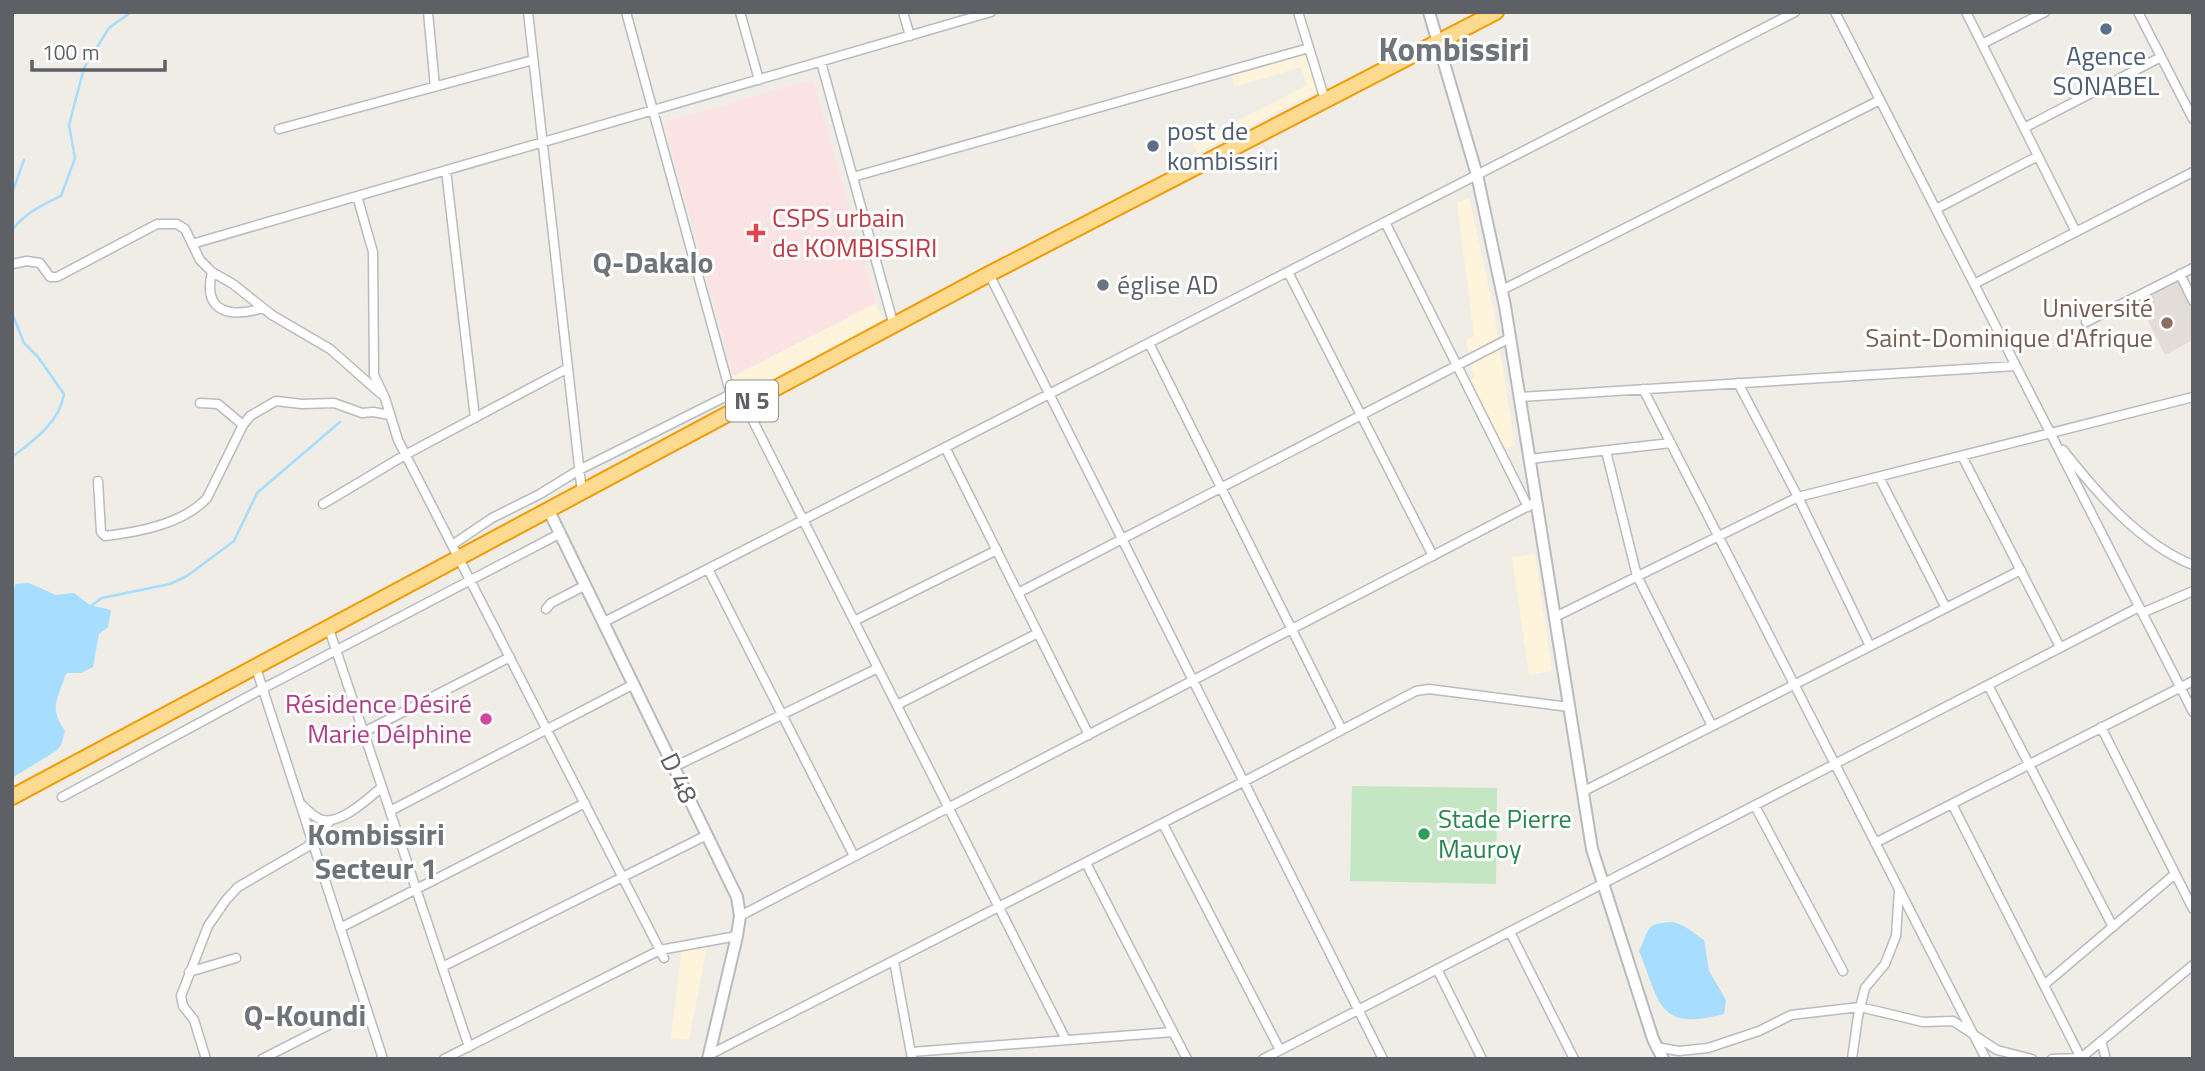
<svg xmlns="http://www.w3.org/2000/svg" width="2205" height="1071" viewBox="0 0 2205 1071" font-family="'Titillium Web',sans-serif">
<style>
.commercial{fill:#fef4dc}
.education{fill:#e2ded7}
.medical{fill:#fbe3e3}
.green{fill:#c5e6c2}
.water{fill:#a7ddfe}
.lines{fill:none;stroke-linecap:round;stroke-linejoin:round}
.stream{stroke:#a7ddfe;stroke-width:2.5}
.street-casing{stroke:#b8bbbf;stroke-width:11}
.secondary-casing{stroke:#b7babf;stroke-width:14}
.highway-casing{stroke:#f39902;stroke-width:18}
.street{stroke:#fff;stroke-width:8}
.secondary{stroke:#fff;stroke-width:10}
.highway{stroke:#fcda90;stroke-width:14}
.service-dot{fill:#5c6f8a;stroke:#fff;stroke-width:2.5}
.health-dot{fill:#e0444e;stroke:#fff;stroke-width:2.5}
.worship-dot{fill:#6b7280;stroke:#fff;stroke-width:2.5}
.education-dot{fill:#8d6e63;stroke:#fff;stroke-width:2.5}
.hotel-dot{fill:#d1479c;stroke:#fff;stroke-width:2.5}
.leisure-dot{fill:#2e9e5b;stroke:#fff;stroke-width:2.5}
.labels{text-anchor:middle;stroke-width:6;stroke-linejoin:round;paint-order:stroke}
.shield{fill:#fff;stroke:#8e9094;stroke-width:2}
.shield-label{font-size:24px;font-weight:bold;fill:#5d6166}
.service-label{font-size:26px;fill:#4e5e75;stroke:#fff}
.health-label{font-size:26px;fill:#be3a42;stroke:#fff;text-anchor:start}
.worship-label{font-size:26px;fill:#5b616d;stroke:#fff;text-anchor:start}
.education-label{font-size:26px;fill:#785e54;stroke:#fff;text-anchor:end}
.hotel-label{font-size:26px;fill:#b23c85;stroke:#fff;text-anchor:end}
.street-label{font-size:26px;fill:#5d6166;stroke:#fff}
.leisure-label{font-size:26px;fill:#27864d;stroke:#fff;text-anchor:start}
.quarter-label{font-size:30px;font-weight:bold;fill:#6e7478;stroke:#fff}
.district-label{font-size:33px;font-weight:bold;fill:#6e7478;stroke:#fff}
</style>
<rect width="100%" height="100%" fill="#efede5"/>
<path class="commercial" d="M1309,48L1321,89L1198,153L1193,144L1307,85L1301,67L1235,87L1230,70Z
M1469,198L1493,307L1515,445L1500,450L1466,382L1474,378L1466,341L1474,336L1457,203Z
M876,303L887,330L735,410L726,379Z
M1535,554L1552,671L1529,675L1512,557Z
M708,941L689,1040L671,1038L682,946Z"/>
<path class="education" d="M2180,274L2193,301V340L2165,355L2136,296Z"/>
<path class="medical" d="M810,80L814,82L876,303L734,376L665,127L669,121Z"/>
<path class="green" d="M1352,786L1497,788L1496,884L1350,881Z"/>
<path class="water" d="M29,583L56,595L74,593L90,605L111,610L108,627L99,634L93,667L81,673H67L65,676C57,702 49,707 65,731L61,745L56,751L12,778V593L16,584Z
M1673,922L1684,926L1704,940L1709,971L1726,1000L1724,1014C1657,1032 1660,1002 1639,951C1650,929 1644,923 1673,922Z"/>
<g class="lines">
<path class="stream" d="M12,193L24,160
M12,230C25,213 42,205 61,196L75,158L69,125L84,68L109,28L131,12
M12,313L24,343L38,357L64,394C60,422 33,441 12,457
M89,607L102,598L170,584L187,576L234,541L257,493L340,422"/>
<defs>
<path id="street" d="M428,12L435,87
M528,12L582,493
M626,12L735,410
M740,12L759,80
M903,12L910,36
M1298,12L1325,100
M1835,12L2193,712
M1966,12L2076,232
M2138,12L2193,119
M1982,44L2045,12
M821,62L894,326
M2024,128L2161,57
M279,129L533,60
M446,170L475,418
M853,177L1309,48
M357,196L373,252L374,375L385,398L398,440L664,958
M1936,209L2038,156
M1385,222L1528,507
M192,244L991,12
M12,264L27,261L40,263L50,277H57L157,224H177L185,229L200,260L212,272L233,284L272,315L330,349L381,394
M212,272C202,313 231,318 263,308
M1288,272L1433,556
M989,274L1383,1059
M2180,274L2193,301
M1974,284L2193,172
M1502,290L1880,100
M2086,322L2193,268
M1149,343L1342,730
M1738,383L1798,497L1870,646
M1643,389L1986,1059
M1519,397L2016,366
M200,403L218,404L243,425
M745,405L1066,1040
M945,447L1089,735
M2063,450C2097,493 2140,544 2193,565
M1606,451L1637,576L1712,726
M1962,456L2060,647
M1529,459L1671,443
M1879,477L1946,608
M98,481L101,532L105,536C139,532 183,524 207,498L243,425L250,416L276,401L302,404L334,403L362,413L373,412L390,415
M323,504L405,455L568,368
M452,545L492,518L540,494L579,470L731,394
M708,569L854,856
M1018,593L1510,338
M546,609L551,603L586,585
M2142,613L2193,591
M1555,617L1798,497L2193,397
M854,621L997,550
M604,622L1795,12
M329,629L469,1047
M256,668L383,1059
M1988,685L2113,927
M897,705L1038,633
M2101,727L2193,909
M364,732L510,657
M674,767L878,668
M1582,792L2021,570
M62,797L262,689L561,533
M300,803C307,810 314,818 323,820C341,824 369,798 382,787
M1952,804L2081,1058
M1755,806L1843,971
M390,811L634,684
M1163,824L1280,1050
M1875,843L2193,681
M1086,863L1187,1059
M740,916L1536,502
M340,928L585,803
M1510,932L1574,1059
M894,961L912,1059
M442,967L707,835
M1437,969L1482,1059
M189,972L236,958
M2044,985L2175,874
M2101,1041L2106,1059
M1656,1047L1679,1051L1708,1048L1759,1031L1791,1015L1860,1007L1923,1022L1953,1021L1997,1050L2032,1059
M911,1052L1173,1032
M709,1055L1243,782L1416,691L1429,689L1569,707
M206,1059L194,1020L183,1006L181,996L208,926L226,900L238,887L307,847L330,821
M262,1059L366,1006
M444,1059L660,950L737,936
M1263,1059L2139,607
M1852,1059L1858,1016L1865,988L1885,964L1896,936L1899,890
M2052,1059L2081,1058L2193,965"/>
<path id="secondary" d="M1429,12L1477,175L1505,306L1592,849L1653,1039L1663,1059
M549,511L737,897L740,916L737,936L708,1059"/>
<path id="highway" d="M12,797L989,274L1496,12"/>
</defs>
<use href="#street" class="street-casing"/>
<use href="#secondary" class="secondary-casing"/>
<use href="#highway" class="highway-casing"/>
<use href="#street" class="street"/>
<use href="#secondary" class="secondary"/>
<use href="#highway" class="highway"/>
</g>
<g class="service-dot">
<circle cx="2106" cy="29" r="7"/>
<circle cx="1153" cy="146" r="7"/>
</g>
<path class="health-dot" d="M752.5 222.5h7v7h7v7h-7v7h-7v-7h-7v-7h7z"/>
<circle class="worship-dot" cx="1103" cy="285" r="7"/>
<circle class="education-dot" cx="2167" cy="323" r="7"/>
<circle class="hotel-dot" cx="486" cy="719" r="7"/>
<circle class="leisure-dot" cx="1424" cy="834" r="7"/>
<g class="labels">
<rect class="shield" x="726" y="380.5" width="52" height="41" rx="5"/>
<g class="shield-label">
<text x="752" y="409">N 5</text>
</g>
<g class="service-label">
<text x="2106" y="65">Agence<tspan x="2106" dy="30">SONABEL</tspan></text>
<text x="1167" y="140" text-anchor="start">post de<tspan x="1167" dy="30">kombissiri</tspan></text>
</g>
<g class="health-label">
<text x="772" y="227">CSPS urbain<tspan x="772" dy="30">de KOMBISSIRI</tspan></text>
</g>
<g class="worship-label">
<text x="1117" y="294">église AD</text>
</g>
<g class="education-label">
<text x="2153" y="317">Université<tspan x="2153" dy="30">Saint-Dominique d'Afrique</tspan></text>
</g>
<g class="hotel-label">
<text x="472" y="713">Résidence Désiré<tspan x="472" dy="30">Marie Délphine</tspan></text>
</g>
<g class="street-label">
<text transform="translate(679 778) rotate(64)" y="9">D 48</text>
</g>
<g class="leisure-label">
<text x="1438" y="828">Stade Pierre<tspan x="1438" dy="30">Mauroy</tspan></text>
</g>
<g class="quarter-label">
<text x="653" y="273">Q-Dakalo</text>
<text x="376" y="845">Kombissiri<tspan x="376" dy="34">Secteur 1</tspan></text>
<text x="305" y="1026">Q-Koundi</text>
</g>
<g class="district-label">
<text x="1454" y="61">Kombissiri</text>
</g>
</g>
<rect width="2205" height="1071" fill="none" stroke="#5d6166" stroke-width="28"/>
<path d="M32 60v10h133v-10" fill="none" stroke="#5d6166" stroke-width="3.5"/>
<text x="42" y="60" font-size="21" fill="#5d6166" stroke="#ffffff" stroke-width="5" paint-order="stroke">100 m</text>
</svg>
